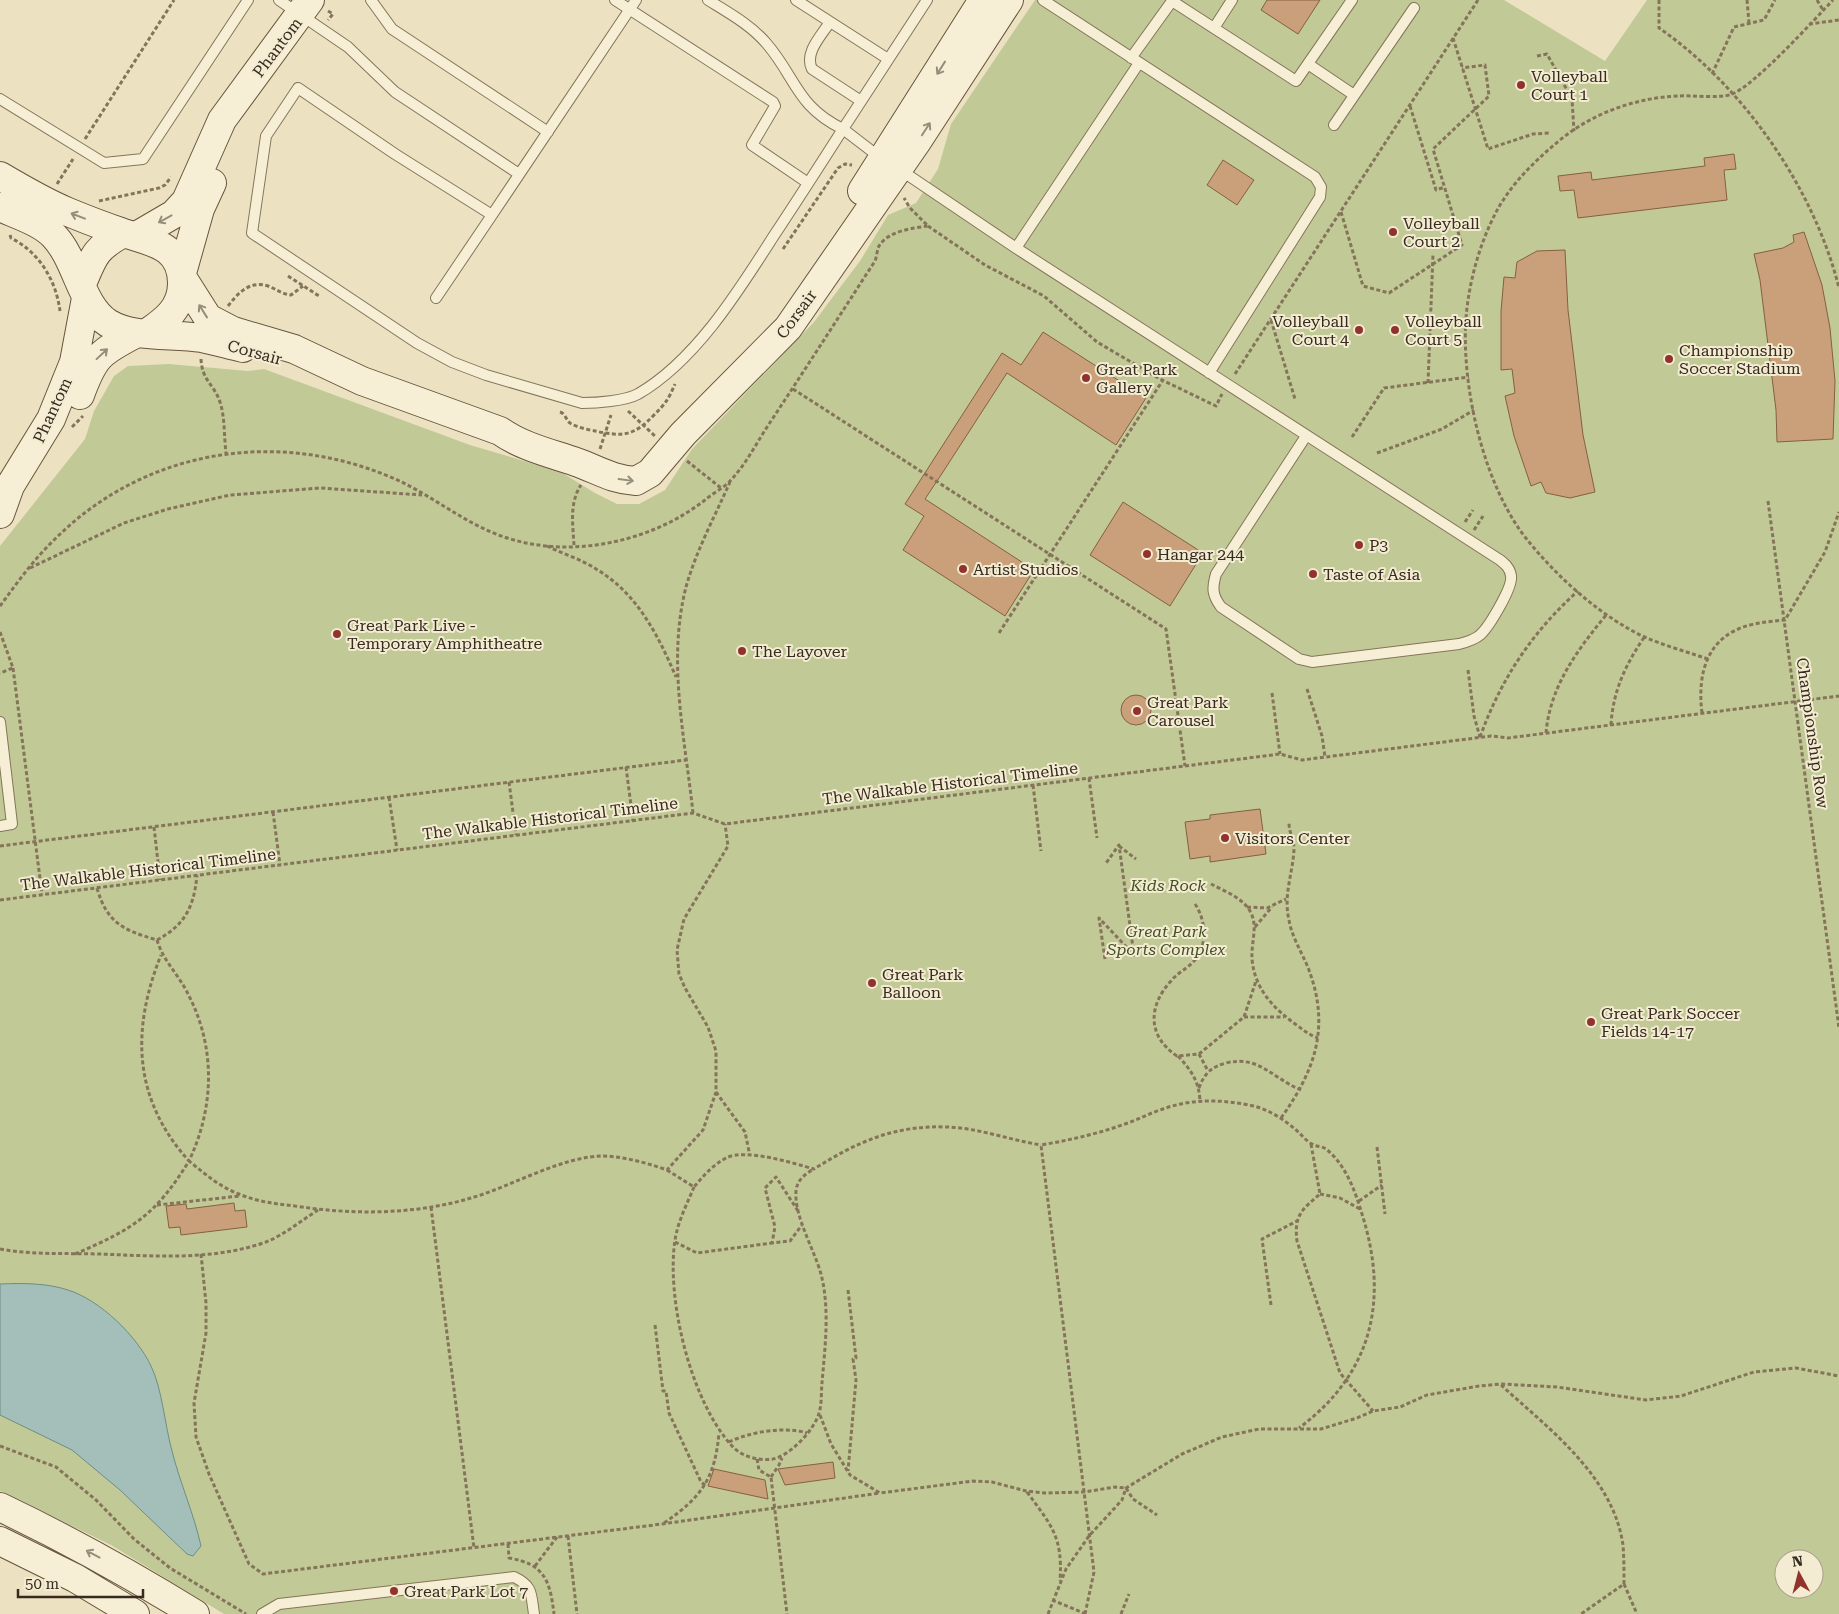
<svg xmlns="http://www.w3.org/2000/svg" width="1839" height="1614" viewBox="0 0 1839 1614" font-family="'Roboto Serif',serif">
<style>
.green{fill:#c1ca97;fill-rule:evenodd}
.water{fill:#a4bfb9;stroke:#6c8d87}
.building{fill:#c9a079;stroke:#846041}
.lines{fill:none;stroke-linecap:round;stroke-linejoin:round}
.lane-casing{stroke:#85745a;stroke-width:12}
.secondary-casing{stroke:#67553d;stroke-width:30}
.path{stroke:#85745a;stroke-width:3;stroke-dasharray:4 2.5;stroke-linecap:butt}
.lane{stroke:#f7efd5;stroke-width:10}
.secondary{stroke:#f7efd5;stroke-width:28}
.oneway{stroke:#968d7a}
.poi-dot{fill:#92322c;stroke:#f4ecd2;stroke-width:2}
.labels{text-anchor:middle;stroke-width:4;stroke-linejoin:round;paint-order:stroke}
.street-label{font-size:16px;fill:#362b1e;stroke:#f4ecd2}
.poi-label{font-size:16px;fill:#362b1e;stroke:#f4ecd2;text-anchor:start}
.park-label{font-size:16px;font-style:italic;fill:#435125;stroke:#f4ecd2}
</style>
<rect width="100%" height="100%" fill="#ece2c2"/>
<path class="green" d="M1035,0H1504L1605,61L1647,0H1839V1614H224L111,1545L0,1491V546L85,439L94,411L114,376L128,366L169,364L248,371L264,369L470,445L561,472L595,493L617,504H639L665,490L692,449L814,322L860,261L888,215L916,203L938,169L951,124ZM1784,1559H1814V1589H1784Z"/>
<path class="water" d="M0,1284C22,1283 47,1283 68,1290C100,1300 137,1336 151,1366C162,1388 165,1426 172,1451C180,1483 194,1514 201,1546L193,1556L187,1554L120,1490L72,1450L0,1415Z"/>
<path class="building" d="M1267,0H1320L1298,34L1261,10Z
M1734,154L1736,169L1724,170L1727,200L1578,218L1574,190L1560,191L1558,176L1591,172L1592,180L1705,166L1704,158Z
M1223,160L1254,180L1237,205L1207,185Z
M1804,232L1822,285L1830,328L1835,381L1833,439L1777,442L1776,410L1760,280L1754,254L1783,248L1794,242L1793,235Z
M1565,250L1568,310L1583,435L1595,492L1570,498L1546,493L1541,482L1531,486L1514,436L1505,396L1515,393L1512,369L1501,370V311L1504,277L1515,278L1517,262L1537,251Z
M1043,332L1146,398L1116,445L1007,373L941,475L925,499L1034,570L1005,616L903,550L924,516L905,504L1002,353L1021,365Z
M1123,502L1203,553L1170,606L1090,555Z
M1121 710a15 15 0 1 1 30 0a15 15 0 1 1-30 0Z
M1260,809L1266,854L1210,862V856L1190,859L1185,822L1210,819V815Z
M234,1203L235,1211L245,1210L247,1227L181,1235L180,1227L169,1228L166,1206L186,1204L187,1209Z
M833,1462L835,1478L785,1485L778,1469Z
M714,1469L765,1480L768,1499L708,1486Z"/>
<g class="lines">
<defs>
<path id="lane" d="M279,0L348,47L395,92L519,174
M371,0L392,29L548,132
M615,0L773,102L775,106L752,145L808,183
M708,0C729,13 751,25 767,44C796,78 797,107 843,129L927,0
M796,0L888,59
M1043,0L1315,177L1321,187L1320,197L1209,373
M830,22C821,36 804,53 812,69L861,101
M1214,28L1232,0
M1131,58L1172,1L1296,81L1352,0
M1308,64L1354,95
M0,99L104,163L143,159L248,0
M1334,125L1414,8
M899,169L1016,248L1500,560C1505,564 1510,568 1511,576C1513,587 1489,627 1480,635C1474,640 1467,642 1459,644L1312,662L1299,659L1221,607C1212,595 1212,588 1216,574L1306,436
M492,215L636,0
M1016,248L1139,63
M436,298L492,215L395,154L298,88L266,136L252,233L417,343L452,362L486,375L582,403C597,403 625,401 638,394C695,361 738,292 773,237C797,201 820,165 843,129L882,159
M0,722L12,824L0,826
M262,1614L279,1604L514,1577C533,1586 531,1594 534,1614"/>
<path id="secondary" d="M0,176C22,189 44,202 68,212C85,219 103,226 121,232C149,242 182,244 182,283C182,308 166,320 147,333
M862,191L983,0
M0,207C17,215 41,222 54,236C77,260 81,306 108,323C134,339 172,333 202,338C216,341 230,345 243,348
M138,235L174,214L186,201L222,120L310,0
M182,273L200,209L212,183
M182,277L208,318L233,331L294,349L362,381L500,431C523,447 550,453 576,462C599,470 610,479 636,481L650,473L683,434L788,328L916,143L1009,0
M82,284C94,255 95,249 123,233
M80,395C94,356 100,352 137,333
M0,514L10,486L51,419L74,362L86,298
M0,1507C67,1539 132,1575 195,1614
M0,1541L75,1578L135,1614"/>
</defs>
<use href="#lane" class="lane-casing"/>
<use href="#secondary" class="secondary-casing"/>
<path class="path" d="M1659,0V28C1743,86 1814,188 1839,288
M1747,0L1749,23
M1817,0L1823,10
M328,11L333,14L328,20
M1809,24L1839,20
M1453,38L1488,149L1533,134L1549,133
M1537,56L1547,54L1572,99L1574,131
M1712,74L1734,27L1764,20L1775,0
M1410,106L1436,190L1445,187
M85,139L174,0
M57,184L73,159
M99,201L159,188L165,185L171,177
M1341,212L1363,286L1389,293L1462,245L1433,149L1489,96L1485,65L1462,68
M928,226L985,265L1044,296L1097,342L1160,379L1216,406L1222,394
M10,235L11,238C39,252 56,280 60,311
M783,249L838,168L845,164L852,165
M288,276L319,296
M228,306C238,293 250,280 268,286C276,289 282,294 291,295L303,286
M1271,320L1295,399
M201,359C202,381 214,384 220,402C225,417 224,437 226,453
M1235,374L1478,0
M1428,383L1433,254
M793,389L1166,629L1185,766
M628,411L655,436
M560,412C566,414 565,419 570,423C576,427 589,430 595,431C623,437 634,436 654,415C666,403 668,400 675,384
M72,427L83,416
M1352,437L1384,388L1469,377
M600,449L611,415
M1377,453L1442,429L1474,410
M687,461L721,488
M1768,501L1839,1028
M1465,522L1473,510
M1474,530L1483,516
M574,545C573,525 569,503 581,485
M547,546C563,554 581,559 596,569C637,593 658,635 676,677
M30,568L124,523L168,509L230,495L320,488L422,495
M0,606C17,583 34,559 55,539C144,450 274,429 388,476C433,494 466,527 514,540C578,558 654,540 705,500C713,493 724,488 731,480C747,463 758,440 771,421C806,368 840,315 875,261C877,256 877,250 879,246C888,231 913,228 928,226L910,208L904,198
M0,632L13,668L0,673
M999,633L1163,380
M1708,659C1682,650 1653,643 1629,629C1592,608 1556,575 1529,542C1484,488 1461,387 1466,318C1469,280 1481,238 1500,205C1516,179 1537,159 1560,140C1593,113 1635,98 1678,96C1692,95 1720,99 1732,94C1754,86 1814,20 1833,0
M13,668L42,894
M1468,670L1474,716L1480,737
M1307,689L1322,736L1325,757
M1272,693L1280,754
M1702,713C1697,673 1707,636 1750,625C1762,622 1774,621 1785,620L1825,552L1839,512
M1611,725C1613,690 1626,664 1645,636
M1546,733C1550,686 1578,649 1607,614
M1480,737C1501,679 1532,632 1578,591
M626,767L633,821
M1089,778L1097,838
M509,782L516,835
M1033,785L1041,851
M389,797L397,850
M273,812L280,865
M693,813C685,738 667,661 686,587C696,551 715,516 730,482
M154,827L160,880
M0,846L686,760
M1119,846L1136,859
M1211,884C1224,891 1244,898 1251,913C1258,927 1251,943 1252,958C1254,989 1274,1009 1298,1026C1304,1031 1310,1035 1318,1038
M97,888C107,923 123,930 157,940C185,925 194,907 197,875
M0,900L693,813L725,824L1280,754L1302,760L1491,736L1508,738L1839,696
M1195,904C1206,920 1208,946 1194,961C1187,969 1177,973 1171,981C1148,1006 1147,1036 1177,1056L1199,1054L1244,1017L1256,981
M1247,907L1267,908L1286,899
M1255,927L1272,907
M157,940C163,961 180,976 189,996C216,1049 214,1108 189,1161C133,1099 131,1030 161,955
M1105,959L1099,918L1134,955L1119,845L1106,863
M1244,1017H1284
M1199,1054L1208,1071
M1178,1056C1191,1070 1199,1081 1200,1101
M1199,1088C1204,1074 1211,1067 1226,1063C1259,1055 1272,1078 1301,1090
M716,1092L745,1132L750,1156
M1281,1118C1314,1072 1330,1029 1310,973C1304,955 1292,939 1289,920C1283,895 1293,873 1294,849C1294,839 1289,833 1289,823
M1311,1144L1320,1194C1301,1210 1294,1216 1297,1241L1340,1373L1373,1411
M1377,1147L1385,1214
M667,1170L694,1187C704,1175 713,1165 726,1158C745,1148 793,1163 814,1169C857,1142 894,1125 947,1127C978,1128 1010,1140 1041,1145
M694,1187C687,1204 678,1221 675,1240C666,1300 691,1401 732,1446C742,1457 759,1461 773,1459C790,1456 815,1429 819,1413C822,1404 821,1392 822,1383C825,1347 830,1309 821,1274C814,1249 794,1216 796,1191C797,1180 805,1174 814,1169
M1320,1194L1340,1198L1360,1209
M1359,1201L1382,1185
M157,1205L240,1196
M431,1207L474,1548
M798,1211L776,1177L765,1188L775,1227L772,1243L790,1241L802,1225
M675,1242L697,1253L772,1243
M0,1249C33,1255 65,1253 99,1254C155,1256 212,1261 266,1242C284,1235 302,1220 318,1210
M75,1254C133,1229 155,1216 189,1161C205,1174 220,1187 239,1194C260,1203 280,1204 302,1207C357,1215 418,1214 471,1198C513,1186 562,1156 604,1156C626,1157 647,1163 667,1170L703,1130L716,1092V1051L708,1027L685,988L679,974L677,950L684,919L728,846L725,824
M201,1254L206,1303V1333L194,1403L196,1437L209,1474L249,1564L263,1574L662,1524L880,1493
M848,1290L856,1358L853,1359L856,1380L848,1471
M1271,1305L1262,1239L1297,1221
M655,1325L663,1391H666L669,1413L701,1482L706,1486
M1501,1385C1549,1429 1613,1476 1623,1545C1624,1558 1624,1571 1624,1584L1581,1614
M820,1415L831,1444L850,1475L880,1493L973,1481L992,1482L1026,1491L1045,1493L1084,1492L1115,1487L1126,1488L1133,1499L1157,1515
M729,1442C750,1432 784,1426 807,1433
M0,1446L56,1467L96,1500L134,1539L170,1568L246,1614
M757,1459L759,1470L771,1477L787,1614
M771,1477L779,1465L782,1458
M1027,1492C1051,1525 1063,1536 1060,1581
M664,1523C702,1497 715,1478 719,1433
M568,1536L577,1614
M508,1544L509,1558C545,1564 550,1581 554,1614
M535,1566L557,1537
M1624,1584L1637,1614
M1052,1600L1086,1614
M1048,1614L1066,1569L1089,1536L1122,1500L1126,1488L1182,1454L1222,1437L1259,1429H1321L1357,1418L1373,1411L1400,1407L1427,1395L1479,1386L1501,1384L1557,1387L1646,1400L1681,1396L1754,1372L1796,1368L1839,1376
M1085,1614L1094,1572L1041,1145C1070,1140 1097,1134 1125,1124C1137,1120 1148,1114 1160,1110C1189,1099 1218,1099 1249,1105C1266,1108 1282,1118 1295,1129C1301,1134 1306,1141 1312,1144C1316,1147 1322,1146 1326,1149C1346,1165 1355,1191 1362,1214C1389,1299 1373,1373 1299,1428
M1121,1614L1129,1594"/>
<use href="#lane" class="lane"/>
<use href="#secondary" class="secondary"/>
</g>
<defs><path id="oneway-shaft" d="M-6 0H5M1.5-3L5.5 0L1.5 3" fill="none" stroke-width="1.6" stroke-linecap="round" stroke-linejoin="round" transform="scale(1.25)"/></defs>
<g class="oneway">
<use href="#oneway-shaft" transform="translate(941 68) rotate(122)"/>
<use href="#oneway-shaft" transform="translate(926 129) rotate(-57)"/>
<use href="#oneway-shaft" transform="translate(78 216) rotate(-159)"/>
<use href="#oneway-shaft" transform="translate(165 219) rotate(151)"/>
<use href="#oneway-shaft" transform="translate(203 311) rotate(-122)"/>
<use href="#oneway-shaft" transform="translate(102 354) rotate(-43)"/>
<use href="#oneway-shaft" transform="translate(626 480) rotate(8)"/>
<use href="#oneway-shaft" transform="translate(93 1554) rotate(-152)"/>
</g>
<g class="poi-dot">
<circle cx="1521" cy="85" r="5"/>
<circle cx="1393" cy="232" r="5"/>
<circle cx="1359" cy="330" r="5"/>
<circle cx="1395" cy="330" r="5"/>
<circle cx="1669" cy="359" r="5"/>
<circle cx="1086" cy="378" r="5"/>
<circle cx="1359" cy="545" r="5"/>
<circle cx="1147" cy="554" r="5"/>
<circle cx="963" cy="569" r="5"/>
<circle cx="1313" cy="574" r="5"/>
<circle cx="337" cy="634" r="5"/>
<circle cx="742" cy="651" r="5"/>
<circle cx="1137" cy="711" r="5"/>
<circle cx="1225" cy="838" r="5"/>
<circle cx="872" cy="983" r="5"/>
<circle cx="1591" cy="1022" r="5"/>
<circle cx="394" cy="1591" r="5"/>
</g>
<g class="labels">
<g class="street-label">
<text transform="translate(277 47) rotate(-53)" y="6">Phantom</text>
<text transform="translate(796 314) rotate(-54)" y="6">Corsair</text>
<text transform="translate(255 352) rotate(15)" y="6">Corsair</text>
<text transform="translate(52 410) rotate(-65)" y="6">Phantom</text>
<text transform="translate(1813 733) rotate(82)" y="6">Championship Row</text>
<text transform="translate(950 783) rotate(-7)" y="6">The Walkable Historical Timeline</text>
<text transform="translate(550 818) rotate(-7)" y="6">The Walkable Historical Timeline</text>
<text transform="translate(148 869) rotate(-7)" y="6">The Walkable Historical Timeline</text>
</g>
<g class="poi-label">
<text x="1531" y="82">Volleyball<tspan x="1531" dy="18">Court 1</tspan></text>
<text x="1403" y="229">Volleyball<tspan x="1403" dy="18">Court 2</tspan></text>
<text x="1349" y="327" text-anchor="end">Volleyball<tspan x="1349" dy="18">Court 4</tspan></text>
<text x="1405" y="327">Volleyball<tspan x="1405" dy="18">Court 5</tspan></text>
<text x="1679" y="356">Championship<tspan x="1679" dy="18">Soccer Stadium</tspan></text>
<text x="1096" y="375">Great Park<tspan x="1096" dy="18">Gallery</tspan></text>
<text x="1369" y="551">P3</text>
<text x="1157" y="560">Hangar 244</text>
<text x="973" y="575">Artist Studios</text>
<text x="1323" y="580">Taste of Asia</text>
<text x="347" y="631">Great Park Live -<tspan x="347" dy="18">Temporary Amphitheatre</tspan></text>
<text x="752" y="657">The Layover</text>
<text x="1147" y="708">Great Park<tspan x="1147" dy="18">Carousel</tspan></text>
<text x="1235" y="844">Visitors Center</text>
<text x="882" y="980">Great Park<tspan x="882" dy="18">Balloon</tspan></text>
<text x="1601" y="1019">Great Park Soccer<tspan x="1601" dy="18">Fields 14-17</tspan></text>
<text x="404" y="1597">Great Park Lot 7</text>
</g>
<g class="park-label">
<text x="1168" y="891">Kids Rock</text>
<text x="1166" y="937">Great Park<tspan x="1166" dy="18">Sports Complex</tspan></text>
</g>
</g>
<g transform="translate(1799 1574) rotate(353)"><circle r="24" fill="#f4ecd2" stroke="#a89f8a"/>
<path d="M0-4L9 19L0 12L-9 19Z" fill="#92322c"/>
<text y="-8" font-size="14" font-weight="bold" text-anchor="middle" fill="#362b1e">N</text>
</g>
<path d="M18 1589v8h125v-8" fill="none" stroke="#362b1e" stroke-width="2.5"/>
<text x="25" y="1589" font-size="15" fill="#362b1e" stroke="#f4ecd2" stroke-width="4" paint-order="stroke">50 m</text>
</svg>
